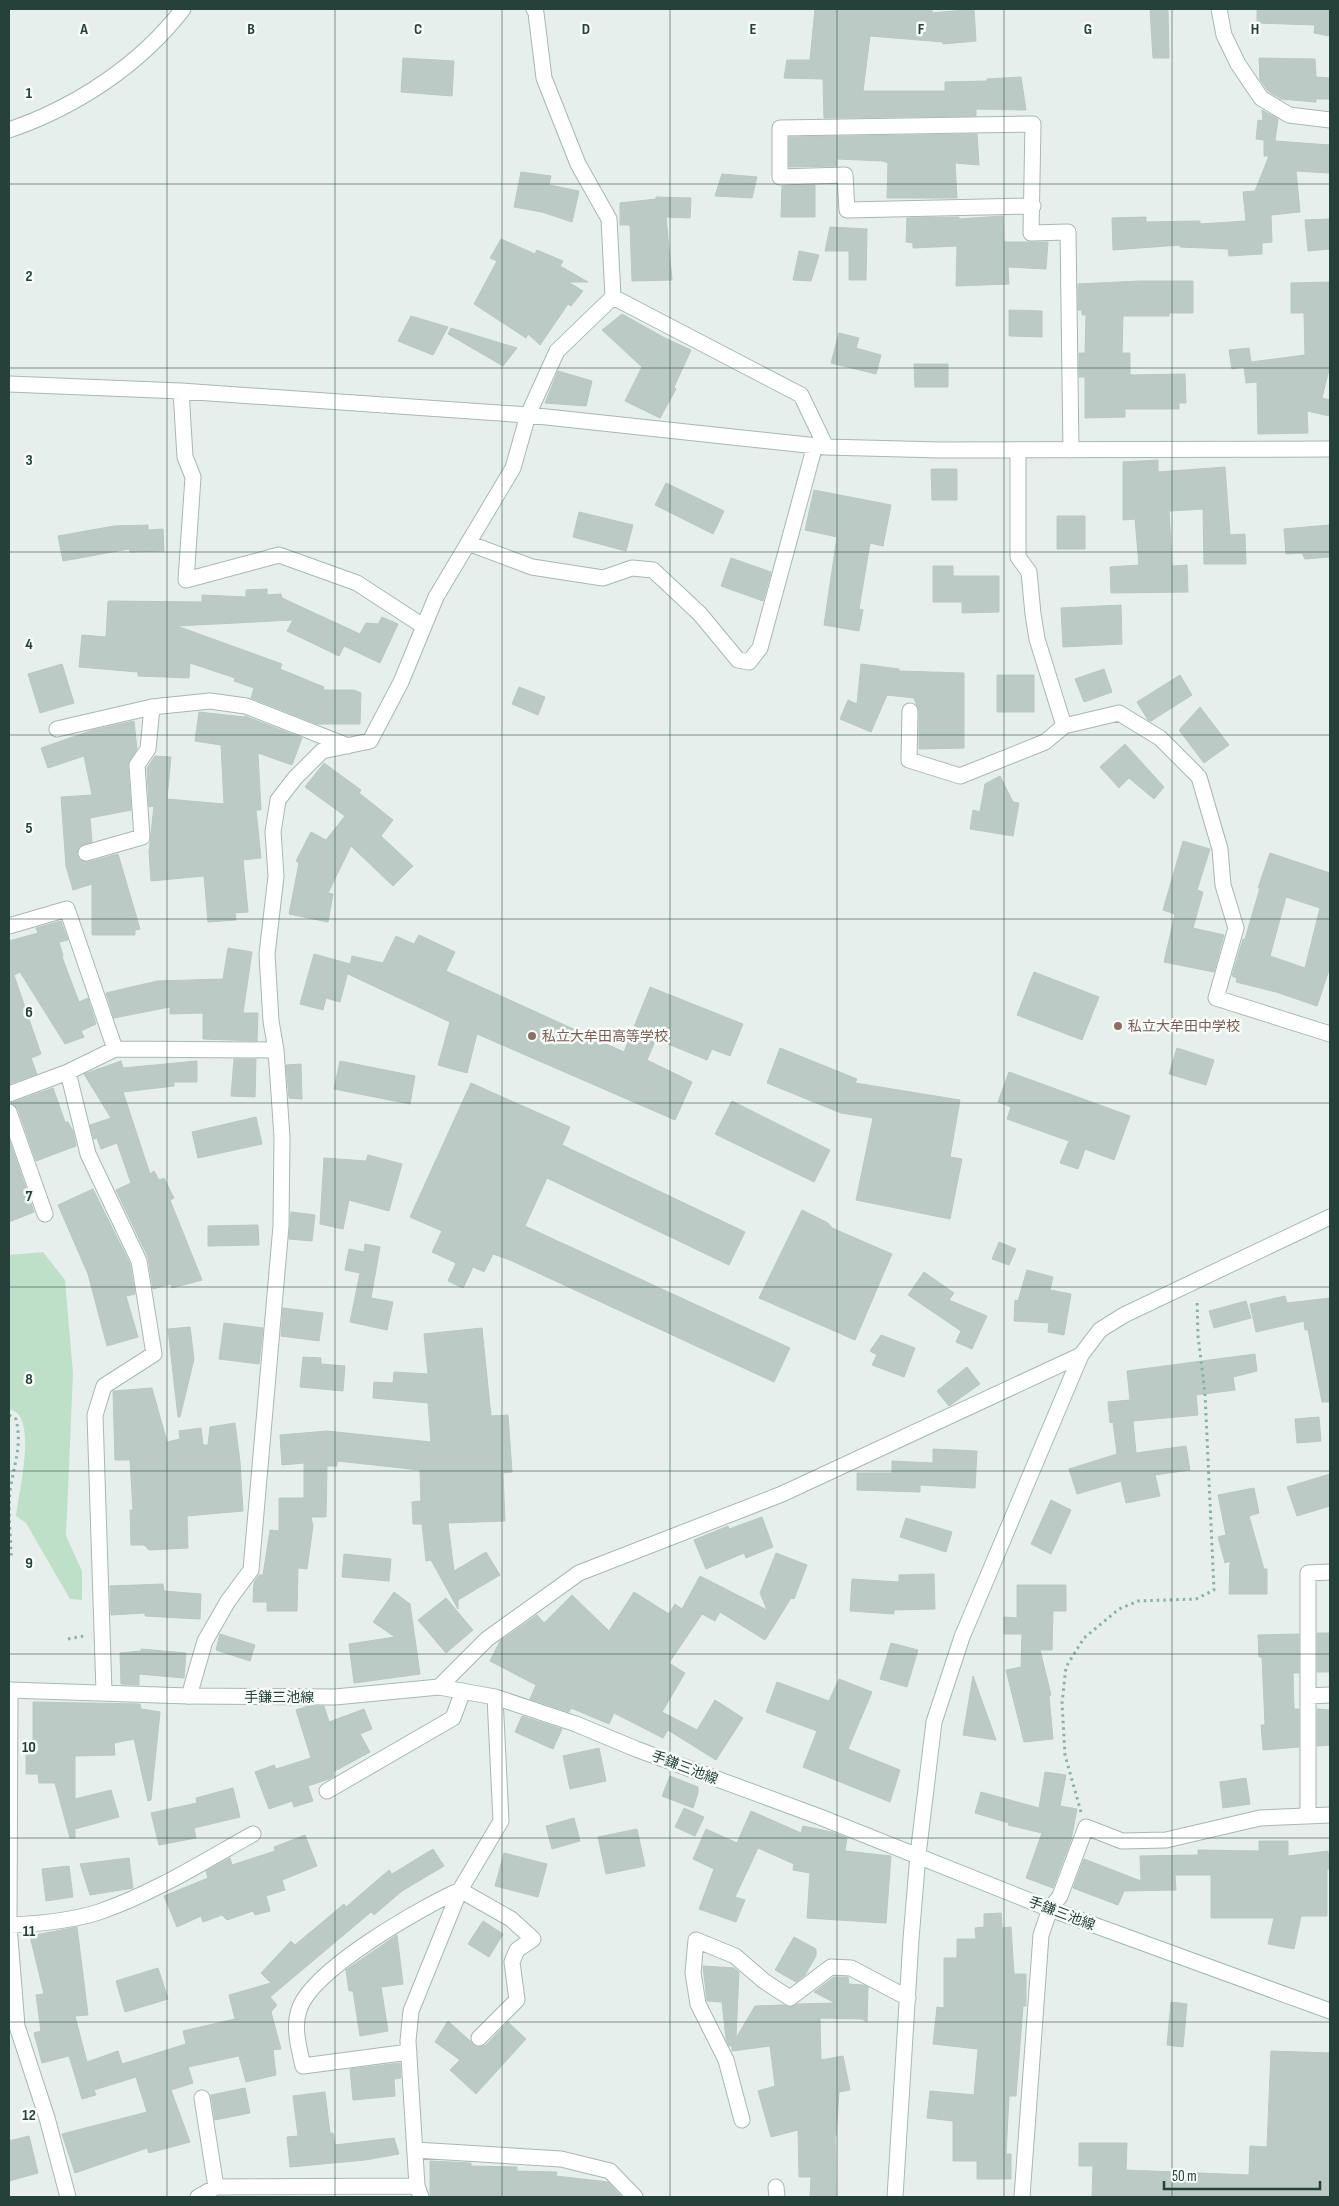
<svg xmlns="http://www.w3.org/2000/svg" width="1339" height="2206" viewBox="0 0 1339 2206" font-family="'Sofia Sans Condensed','Noto Sans JP',sans-serif">
<style>
.green{fill:#bfe0c8}
.building{fill:#bbcac4;stroke:#b8c9c2;fill-rule:evenodd}
.lines{fill:none;stroke-linecap:round;stroke-linejoin:round}
.street-casing{stroke:#a8b8b2;stroke-width:17}
.secondary-casing{stroke:#a4bbb3;stroke-width:17}
.path{stroke:#86b3a5;stroke-width:3;stroke-dasharray:2.5 4;stroke-linecap:butt}
.street{stroke:#fff;stroke-width:15}
.secondary{stroke:#fff;stroke-width:15}
.grid{fill:none;stroke:#24423a;stroke-width:1;stroke-opacity:0.55}
.education-dot{fill:#8d6e63;stroke:#f7fbf9;stroke-width:2}
.labels{text-anchor:middle;stroke-width:5;stroke-linejoin:round;paint-order:stroke}
.education-label{font-size:14px;fill:#785e54;stroke:#f7fbf9;text-anchor:start}
.street-label{font-size:14px;fill:#24423a;stroke:#f7fbf9}
.grid-label{font-size:16px;text-anchor:middle;font-weight:bold;fill:#24423a;stroke:#f7fbf9;stroke-width:5;stroke-linejoin:round;paint-order:stroke}
</style>
<rect width="100%" height="100%" fill="#e6efeb"/>
<path class="green" d="M43,1252L65,1280L73,1373L66,1536L82,1571V1600L70,1599L26,1523L16,1516C19,1492 33,1435 19,1415C17,1412 12,1410 9,1409V1255Z"/>
<path class="building" d="M815,9H932V13L974,9L976,41L943,44V42L870,36L863,91H945V82L987,81V79L1021,77L1026,110L976,109V116L824,118L823,79L784,78L787,60H810Z
M1150,9H1168L1169,58H1153Z
M1257,9H1330V36L1314,33L1315,25L1257,23Z
M403,58L454,61L452,96L401,92Z
M1259,58L1315,59L1316,77L1330,78V99H1316V102L1281,99L1268,91L1260,80Z
M1262,110L1278,119L1275,141L1330,145V173L1296,171L1300,212L1271,215L1272,242L1262,243V254L1229,256L1228,249L1180,247V245L1113,250L1112,218L1146,217V222L1200,221V224L1246,221L1243,192L1255,191L1269,156H1264V140L1256,139L1258,120L1263,121Z
M977,134L979,165L955,163L957,198H887L888,163L883,161L837,159V166L789,167V137Z
M521,172L551,176L549,185L579,191L572,222L542,212L514,207Z
M722,174L757,177L752,198L715,196Z
M815,185V217H781L782,186Z
M656,197L691,198L690,218L666,217L672,280L632,281L630,225H620V203L656,199Z
M1003,216L1004,242H1048L1046,269L1008,267L1009,284L956,286L957,246L913,248V243L906,242L907,218L959,217V219Z
M1330,219V249L1308,251L1305,220Z
M830,227L867,229L866,280H849V251H825Z
M501,239L535,254L537,250L563,261L560,266L588,282H568L583,291L571,306L568,304L540,345L528,334L526,338L474,304L497,261L490,258Z
M799,251L819,255L811,281L793,280Z
M1140,281H1193V313H1169V316H1123L1122,353H1130V375L1185,374L1186,403H1179V409H1125V417L1085,418V377H1079V353H1085L1086,315H1082V310H1078V284Z
M1330,282V365L1322,398L1330,400V416L1307,411L1308,433L1258,434L1257,382L1246,383L1244,367L1232,369L1229,350L1249,348L1251,362L1305,355L1304,313H1291V283Z
M1009,310L1042,311V337L1009,336Z
M622,314L665,338L691,350L674,387L676,389L660,418L625,401L642,367L602,330Z
M411,316L448,327L433,355L398,341Z
M451,328L517,348L503,366L448,334Z
M839,333L859,338L856,348L881,355L876,374L831,363Z
M914,364H948V387H915Z
M558,371L592,381L586,406L545,403Z
M1158,460V472L1225,467L1230,535L1245,534L1246,564H1204L1203,509L1169,511L1172,566L1187,565L1188,592L1111,593L1110,567L1139,565L1135,519L1123,520V462Z
M931,469H957V500H932Z
M666,483L724,511L713,534L655,505Z
M814,490L891,505L883,546L870,543L859,609L863,610L859,631L824,625L837,537L805,530Z
M579,512L633,525L626,551L573,537Z
M1057,516H1085V549H1057Z
M148,525V530L163,529L164,551L130,552L129,549L63,561L58,536L114,526Z
M1329,525L1330,557L1305,559L1302,553L1286,554L1284,529Z
M731,558L771,572L763,601L721,586Z
M933,566H953V576H999V612L962,613V602H933Z
M267,589V595L281,594L282,598L360,634L366,623L378,624L382,617L398,624L380,663L344,646L339,656L287,631L293,620L177,626L282,664L280,669L324,687L323,690H354L361,693L360,724H317L251,698L254,688L234,681L235,678L190,663L189,678L138,676V672L79,667L82,635L106,637L108,601L202,602V595L246,597V590Z
M1121,605L1122,644L1063,647L1061,608Z
M62,664L74,703L40,713L28,674Z
M861,664L899,669V671L964,673V748L919,749V711L914,698L887,695L871,732L840,719L848,700L857,704Z
M1104,669L1112,692L1084,702L1075,679Z
M997,675H1034V712H997Z
M1180,675L1192,695L1151,721L1148,720L1137,702Z
M519,687L545,697L538,715L512,704Z
M1200,707L1229,745L1204,763L1179,730Z
M199,712L244,717L245,716L302,738L292,765L258,753L261,810H256L261,858L243,860L248,912L235,913L236,920L208,922L204,876L151,881L149,852L154,806L149,807L147,768L155,756L171,757L167,799L224,804L221,745L195,741Z
M134,721L137,749L128,766L131,810L90,818L92,842L80,846L77,855L80,860L88,862L118,854L140,929L135,930V935H92V884L73,890L66,866L61,797L92,795L84,756L48,768L41,748L93,730Z
M1125,744L1164,787L1154,799L1129,778L1119,788L1100,767Z
M324,763L361,790L359,793L393,820L381,836L413,866L393,886L351,846L328,893L333,894L328,922L289,914L299,863L296,861L311,832L326,840L345,816L305,787Z
M1000,776L1013,802L1019,803L1013,836L970,829L973,810L980,812L985,784Z
M1183,841L1210,849L1197,890L1203,892L1193,928L1224,935L1214,972L1164,962L1175,914L1163,910Z
M1270,853L1330,873V967L1317,1006L1276,992L1236,982L1237,978L1232,976L1243,939H1245L1260,888H1258ZM1286,897L1320,908L1305,968L1270,956Z
M61,921L68,940L59,942L63,956L62,957L79,1002L88,998L96,1024L81,1031L84,1037L65,1044L20,972L14,975L41,1054L31,1058L37,1074L9,1084V941L38,933L36,928Z
M419,935L455,952L446,971L624,1052L650,987L743,1024L730,1056L712,1049L707,1060L656,1039L647,1060L692,1082L675,1120L477,1034L467,1073L438,1065L450,1022L348,974L352,956L383,963L396,936L414,944Z
M228,948L252,952L243,1013H258L257,1041L203,1039V1013L170,1014V1007L114,1018L106,993L157,981L223,979Z
M314,954L350,964L340,1002L326,998L323,1010L300,1004Z
M1034,972L1099,997L1082,1040L1017,1015Z
M780,1048L857,1079L855,1083L960,1100L950,1157L962,1159L950,1219L856,1200L873,1118L841,1113L767,1083Z
M1177,1048L1214,1060L1206,1085L1169,1074Z
M234,1059H256L255,1097L231,1096Z
M121,1061L123,1068L197,1061V1082H174V1086L123,1092L150,1174L154,1171L159,1180L164,1178L174,1198L170,1200L202,1280L172,1288L171,1284L153,1289L148,1257L116,1190L131,1183L117,1143L101,1149L97,1138L94,1139L90,1125L111,1118L84,1074Z
M340,1061L415,1076L410,1104L334,1089Z
M301,1064L302,1099L289,1098L286,1065Z
M1009,1072L1130,1116L1114,1160L1085,1149L1078,1169L1060,1163L1069,1141L1007,1119L1011,1107L998,1102Z
M471,1083L570,1127L562,1145L745,1232L729,1265L547,1178L525,1226L790,1348L774,1382L510,1260L493,1254L484,1272L473,1267L463,1288L448,1281L456,1263L432,1252L442,1231L410,1217Z
M53,1088L65,1122H68L73,1131L76,1146L36,1161L18,1109L11,1103Z
M732,1101L830,1150L814,1182L715,1134Z
M256,1117L262,1144L198,1158L192,1132Z
M9,1139L34,1212L9,1222Z
M368,1155L402,1164L389,1211L349,1200L343,1229L320,1224L324,1158L366,1161Z
M93,1189L130,1264L135,1294L126,1296L138,1337L107,1346L88,1274L58,1205Z
M802,1210L828,1223L832,1228L892,1254L855,1340L759,1298Z
M291,1212L315,1215L312,1241L289,1239Z
M258,1225L259,1245L208,1246V1226Z
M999,1242L1016,1249L1009,1265L992,1259Z
M365,1244L380,1247L371,1298L393,1302L387,1330L350,1322L360,1273L345,1270L349,1249L364,1252Z
M1027,1270L1053,1277L1050,1290L1071,1294L1064,1335L1048,1332L1049,1323L1014,1321L1015,1300L1018,1301Z
M924,1272L954,1293L949,1300L987,1316L972,1349L956,1342L961,1331L908,1295Z
M1285,1296L1287,1303L1330,1298V1402H1322L1308,1330H1305L1304,1321L1256,1332L1250,1304Z
M1246,1301L1251,1318L1214,1328L1209,1311Z
M283,1308L323,1313L319,1341L281,1336Z
M224,1323L263,1328L259,1364L219,1359Z
M190,1327L194,1359L180,1417H178L168,1329Z
M482,1328L491,1416L508,1415L512,1472L503,1473L505,1521L448,1523L454,1571L486,1552L500,1575L458,1600V1609L431,1560L426,1561L422,1524H413L412,1502L421,1501L420,1470L337,1461V1466H327L326,1517H311L313,1526L307,1569L298,1568L297,1611H267V1602H253L254,1582L259,1575H263L270,1530L279,1531V1498H304V1463L282,1465L280,1435L327,1431L431,1442L428,1403L373,1398L374,1382L393,1383L394,1372L428,1374L424,1334Z
M881,1335L915,1348L904,1377L872,1365L877,1355L870,1351Z
M1255,1354L1257,1371L1233,1377L1235,1390L1196,1395L1198,1415L1133,1421L1136,1453L1186,1446L1190,1470L1155,1475L1160,1496L1126,1503L1121,1481L1077,1494L1069,1469L1117,1454L1113,1422L1110,1423L1108,1402L1130,1400L1127,1371Z
M303,1357L321,1358V1364L345,1366L343,1391L300,1387Z
M967,1367L980,1384L949,1406L937,1391Z
M152,1388L167,1442L180,1439L179,1431L201,1428L203,1445H208L210,1427L235,1423L240,1462L243,1511L187,1516L188,1548L149,1550L144,1545H131L130,1510H133L130,1460H115L113,1391Z
M1319,1417L1321,1441L1297,1443L1295,1419Z
M933,1449L977,1451L975,1488L920,1485V1492L857,1490V1473H892V1461L933,1463Z
M1330,1474V1506L1297,1516L1287,1487Z
M1254,1488L1259,1513L1249,1516L1264,1569H1267V1594H1229L1230,1561L1225,1563L1218,1537L1226,1535L1218,1495Z
M1051,1500L1071,1510L1051,1554L1031,1544Z
M762,1517L773,1547L746,1558L744,1553L706,1569L694,1540L728,1526L729,1529Z
M906,1518L952,1532L946,1552L900,1537Z
M776,1553L807,1565L794,1599L791,1598L765,1640L720,1612L715,1621L702,1614L669,1663L685,1673L662,1712L697,1730L715,1700L743,1718L716,1760L668,1730L663,1738L614,1713L609,1724L571,1708L569,1712L530,1699L536,1685L490,1661L500,1641L537,1615L544,1623L572,1595L609,1631L634,1592L669,1614L675,1604L682,1609L700,1576L767,1610L760,1593Z
M344,1554L391,1559L389,1581L342,1577Z
M934,1574L935,1609L894,1610V1614L850,1611L852,1579L899,1582V1575Z
M163,1584L164,1591L201,1594L200,1619L145,1616V1613L111,1615L110,1586Z
M1017,1585H1066V1611H1053L1052,1650H1040L1051,1695L1049,1696L1053,1739L1024,1742L1006,1670L1021,1667L1022,1634H1004V1617L1017,1618Z
M394,1592L410,1604L420,1674L354,1683L349,1644L395,1637L373,1622Z
M446,1598L473,1630L446,1653L418,1620Z
M1317,1633H1330V1672H1317Z
M220,1634L255,1645L250,1661L216,1650Z
M1299,1634V1673H1293L1294,1709H1299V1747L1263,1750L1261,1725H1265L1262,1657H1259L1258,1635Z
M891,1643L918,1650L907,1687L880,1679Z
M141,1649L186,1653L184,1678L139,1674V1685L121,1684L120,1653L141,1651Z
M973,1676L996,1740L963,1735Z
M839,1679L872,1692L848,1749L900,1770L890,1802L803,1767L817,1731L766,1712L777,1682L829,1701Z
M33,1702L140,1704L141,1709L160,1712L151,1800L148,1801L134,1739L114,1743L115,1755L75,1756V1799L111,1790L119,1817L75,1829V1838H70L55,1783H39L38,1774H26V1745H33Z
M308,1706H324L329,1722L364,1709L372,1729L360,1734L370,1752L333,1772L334,1776L329,1779L308,1786L313,1801L294,1807L292,1801L269,1809L255,1772L274,1765L276,1769L311,1758L296,1710Z
M1317,1709L1330,1710V1745L1317,1746Z
M522,1716L562,1729L553,1749L515,1732Z
M599,1748L606,1781L570,1789L563,1756Z
M1045,1772L1066,1775L1060,1806L1077,1809L1071,1840L1053,1888L1026,1878L1042,1833L1008,1825L1009,1823L975,1813L981,1792L1039,1808Z
M670,1776L698,1787V1793L693,1808L662,1796Z
M1246,1778L1250,1804L1223,1808L1220,1782Z
M233,1788L240,1817L194,1828L196,1838L159,1845L151,1813L197,1803L196,1798Z
M684,1808L704,1817L695,1836L675,1827Z
M751,1811L801,1833L803,1826L832,1832L847,1838L845,1851L891,1856L886,1923L807,1918L810,1873L793,1870L794,1864L758,1848L735,1897L745,1900L736,1922L699,1909L714,1869L693,1859L706,1829L737,1843Z
M574,1818L580,1841L552,1849L546,1826Z
M637,1829L645,1866L606,1874L598,1837Z
M305,1835L317,1866L282,1880L285,1890L266,1896L270,1911L255,1915L253,1911L227,1920L222,1915L203,1922L201,1916L177,1927L164,1896L208,1878L206,1871L230,1858L232,1865L275,1851L274,1847Z
M1259,1841H1288V1856L1328,1851L1330,1869H1327V1916H1301L1294,1949L1268,1944L1274,1918H1211V1875H1175L1176,1890L1124,1891L1118,1905L1073,1888L1084,1859L1141,1881L1140,1856L1198,1855V1850L1259,1851Z
M433,1849L444,1866L402,1891L374,1915L371,1912L270,1997L277,2005L271,2012L281,2049L273,2050L276,2075L246,2082L239,2056L188,2067L193,2083L171,2090L190,2142L149,2153L147,2148L75,2173L62,2134L147,2112L136,2077L94,2090L96,2095L82,2099L69,2056L42,2063L34,2033L41,2031L36,1995L44,1994L30,1936L77,1927L88,2015L75,2016L87,2062L118,2051L122,2064L186,2044L183,2031L235,2019L229,1995L271,1983L261,1973L291,1941L295,1945L344,1904L346,1907L389,1870L392,1874Z
M504,1853L547,1864L538,1897L495,1886Z
M129,1858L133,1888L90,1895L80,1864Z
M69,1866L73,1897L46,1901L42,1869Z
M1001,1913L1002,1928L1011,1927L1014,1974H1026V2006H1023L1016,2096H1009L1006,2154H1011V2179H977V2161H953V2121L927,2118L930,2091L974,2095L978,2049L933,2044L937,2007L944,2008V1958H957V1939H976L975,1928L984,1927V1914Z
M483,1921L503,1934L489,1957L468,1944Z
M397,1935L403,1984L381,1987L388,2031L360,2036L353,1991H349L346,1970Z
M794,1937L816,1949V1956L805,1975L796,1982L775,1970Z
M703,1966L734,1968L739,1972L736,2038L755,2006L783,2005L790,2007L797,2004L835,2003L814,1992L834,1977H848L849,1984L863,1985L868,1987L867,2022L862,2019L820,2018L821,2060L843,2056L850,2090L839,2092L836,2136H835L836,2197H810L811,2177H799L798,2130L771,2137L758,2091L775,2086L770,2046L732,2051V2046H729L726,2039L722,2002L707,2001Z
M158,1968L168,1999L125,2012L116,1981Z
M1171,2002L1187,2004L1183,2047L1167,2045Z
M448,2021L477,2047L486,2045L508,2022L526,2039L476,2094L450,2070L460,2060L435,2042Z
M1271,2051L1330,2053V2197H1092L1093,2166H1079V2143H1127L1126,2170L1249,2175L1250,2146L1267,2147Z
M400,2063L401,2078L394,2079L395,2096L353,2100L350,2069Z
M245,2088L250,2113L215,2120L211,2095Z
M325,2092L330,2133H333L335,2145L394,2138L399,2154L365,2160L290,2167L287,2137L298,2136L293,2096Z
M29,2136L38,2173L9,2181V2141Z
M430,2161L471,2163V2166L517,2167V2171L557,2172L556,2176L608,2182L622,2197H430Z"/>
<g class="lines">
<defs>
<path id="street" d="M534,9L536,13L544,78L578,164L609,219L613,297L801,395L826,447
M1219,9L1224,35L1238,64L1261,98L1289,115L1330,120
M9,130C76,107 140,65 183,9
M1033,206L847,210L845,175L780,177V128L1033,124L1031,233L1068,232L1071,450
M9,384L181,391L528,415L826,447L940,450L1330,449
M181,391L185,457L193,477L186,580L279,555L357,583L423,626
M1018,450V557L1029,572L1033,614L1037,639L1064,726L1119,713L1160,738L1199,777L1220,849L1223,885L1236,928L1216,998L1330,1034
M468,543L532,567L603,578L632,568L653,570L700,614L738,660L749,662L760,648L815,445
M910,711L909,760L960,776L1045,742L1064,726
M57,729L152,707L210,701L246,706L348,746
M86,853L142,837L137,765L148,749L152,707
M9,926L67,909L115,1049L68,1072L9,1094
M115,1049L276,1050
M68,1072L88,1154L139,1261L154,1354L104,1386L95,1415L104,1692
M9,1112L45,1214
M439,1687L487,1639L579,1573L782,1494L1081,1355
M10,1690L9,1926L17,2026L47,2118L68,2197
M189,1696L205,1641L228,1601L251,1570L281,1226L282,1137L276,1050L271,1021L267,954L276,876L273,832L278,800L295,778L322,751L370,741L401,682L436,597L513,468L528,415L557,351L613,297
M1308,1696L1330,1695
M327,1791L453,1718L463,1691
M1308,1815V1573L1330,1572
M9,1925C38,1924 71,1921 99,1912C154,1893 203,1862 253,1834
M409,2052L303,2066C299,2048 293,2028 299,2010C311,1970 422,1907 460,1890L511,1919L533,1939L517,1950L512,1962L517,2000L479,2038
M202,2098L216,2187
M742,2120L726,2060L698,2004L693,1973L696,1940L735,1956L764,1981L790,1998L831,1967L851,1968L908,1998
M415,2150L561,2159L610,2171L635,2197
M776,2187L777,2197
M198,2197L216,2187L417,2186
M421,2197L417,2186L408,2041L411,2011L460,1890L501,1821L495,1697
M1022,2197L1041,1935L1050,1909L1060,1896L1086,1827L1122,1841L1166,1840L1260,1818L1330,1815"/>
<path id="secondary" d="M9,1690L189,1696L335,1697L439,1687L495,1697L576,1724L636,1749L820,1817L1050,1909L1330,2011
M895,2197L911,1939L918,1855L934,1722L962,1637L1081,1355L1100,1330L1124,1315L1330,1217"/>
</defs>
<use href="#street" class="street-casing"/>
<use href="#secondary" class="secondary-casing"/>
<path class="path" d="M9,1415L16,1419C22,1445 15,1461 11,1485C7,1508 11,1533 11,1556
M68,1639L84,1636
M1081,1812L1065,1755L1062,1703L1066,1667L1084,1638L1119,1609L1138,1601L1196,1599L1214,1590L1205,1393L1198,1336L1197,1299"/>
<use href="#street" class="street"/>
<use href="#secondary" class="secondary"/>
</g>
<path class="grid" d="M167,9V2197M335,9V2197M502,9V2197M670,9V2197M837,9V2197M1004,9V2197M1172,9V2197M9,184H1330M9,368H1330M9,552H1330M9,735H1330M9,919H1330M9,1103H1330M9,1287H1330M9,1471H1330M9,1654H1330M9,1838H1330M9,2022H1330"/>
<g class="education-dot">
<circle cx="1118" cy="1026" r="5"/>
<circle cx="532" cy="1036" r="5"/>
</g>
<g class="labels">
<g class="education-label">
<text x="1128" y="1031">私立大牟田中学校</text>
<text x="542" y="1041">私立大牟田高等学校</text>
</g>
<g class="street-label">
<text x="279" y="1702">手鎌三池線</text>
<text transform="translate(685 1767) rotate(21)" y="5">手鎌三池線</text>
<text transform="translate(1062 1913) rotate(21)" y="5">手鎌三池線</text>
</g>
</g>
<g class="grid-label">
<text x="84" y="34">A</text>
<text x="251" y="34">B</text>
<text x="418" y="34">C</text>
<text x="586" y="34">D</text>
<text x="753" y="34">E</text>
<text x="921" y="34">F</text>
<text x="1088" y="34">G</text>
<text x="1255" y="34">H</text>
<text x="29" y="98">1</text>
<text x="29" y="281">2</text>
<text x="29" y="465">3</text>
<text x="29" y="649">4</text>
<text x="29" y="833">5</text>
<text x="29" y="1017">6</text>
<text x="29" y="1201">7</text>
<text x="29" y="1384">8</text>
<text x="29" y="1568">9</text>
<text x="29" y="1752">10</text>
<text x="29" y="1936">11</text>
<text x="29" y="2120">12</text>
</g>
<rect width="1339" height="2206" fill="none" stroke="#24423a" stroke-width="20"/>
<path d="M1164 2181v8h156v-8" fill="none" stroke="#24423a" stroke-width="2.5"/>
<text x="1172" y="2181" font-size="15" fill="#24423a" stroke="#f7fbf9" stroke-width="4" paint-order="stroke">50 m</text>
</svg>
